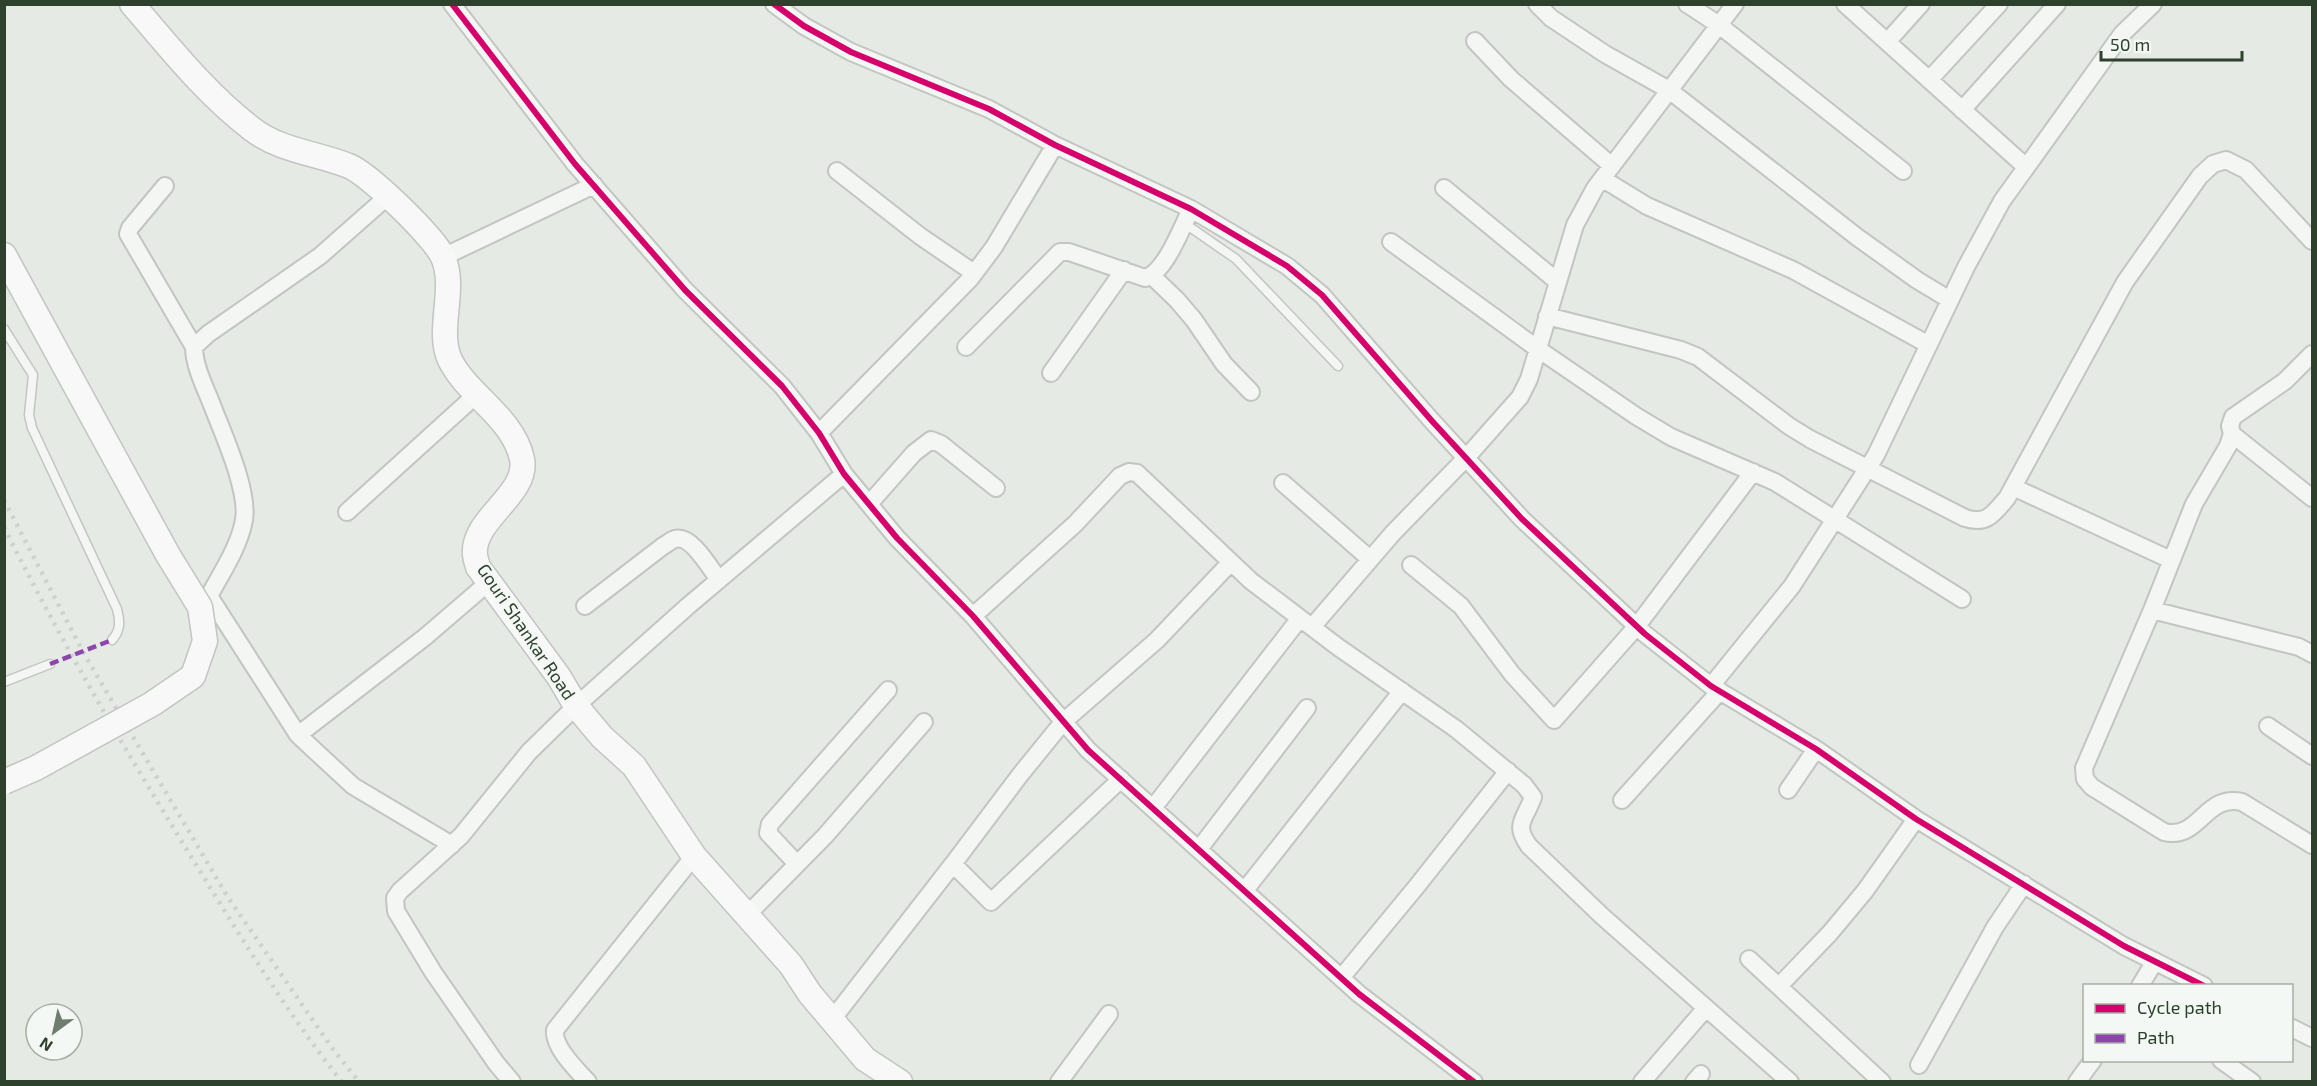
<svg xmlns="http://www.w3.org/2000/svg" width="2317" height="1086" viewBox="0 0 2317 1086" font-family="'Exo 2',sans-serif">
<style>
.lines{fill:none;stroke-linecap:round;stroke-linejoin:round}
.lane-casing{stroke:#c2c5c2;stroke-width:11}
.street-casing{stroke:#c2c5c2;stroke-width:20}
.secondary-casing{stroke:#c2c5c2;stroke-width:27}
.lane{stroke:#f4f6f4;stroke-width:8}
.street{stroke:#f4f6f4;stroke-width:16}
.secondary{stroke:#f7f8f7;stroke-width:24}
.rail{stroke:#ced1cd;stroke-width:4.5;stroke-dasharray:3 6;stroke-linecap:butt}
.secondary-bridge-casing{stroke:#c2c5c2;stroke-width:27;stroke-linecap:butt}
.secondary-bridge{stroke:#f7f8f7;stroke-width:24}
.quiet{stroke:#8e44ad;stroke-width:4.5;stroke-dasharray:9 4.5;stroke-linecap:butt}
.cycleway-casing{stroke:#f4f8f4;stroke-width:10}
.cycleway{stroke:#d6006c;stroke-width:6}
.labels{text-anchor:middle;stroke-width:4.5;stroke-linejoin:round;paint-order:stroke}
.street-label{font-size:18px;fill:#2e412d;stroke:#f4f8f4}
</style>
<rect width="100%" height="100%" fill="#e5eae5"/>
<g class="lines">
<defs>
<path id="lane" d="M1184,223L1236,259L1338,366
M4,329L33,375L29,415L32,428L117,609C120,621 121,630 112,640
M4,682L50,664"/>
<path id="street" d="M452,4L575,164L685,290L782,386L819,433L844,474L897,538L973,616L1088,750L1359,994L1474,1082
M774,4L804,26L851,52L989,109L1055,145L1191,209L1287,266L1322,295L1432,421L1522,519L1645,634L1711,686L1816,749L1916,819L2124,946L2204,986
M1537,4L1551,18L1605,54L1669,90L1857,237L1917,280L1950,300
M1687,4L1719,25L1903,171
M1845,4L2026,167
M1475,41L1511,79L1612,166
M1887,42L1921,4
M1929,80L1999,4
M1962,110L2057,4
M837,171L920,236L974,273
M1603,179L1647,206L1793,270L1929,345
M165,186L130,228L128,234L194,347
M1444,188L1558,282
M1391,242L1538,349L1636,416L1671,437L1775,482L1962,599
M443,257L594,185
M1152,276L1177,300L1194,320L1224,364L1251,392
M1547,316L1681,350L1698,357L1789,426L1810,439L1965,518C1987,525 1993,514 2007,498L2125,282L2200,176L2213,164L2226,160L2246,170L2312,241
M966,347L1060,252H1069L1145,278C1165,273 1182,227 1191,209
M2312,354L2285,381L2233,417L2230,426L2232,434L2228,446L2194,504L2152,610L2084,768L2085,779L2092,787L2164,832C2199,841 2205,793 2242,802L2312,845
M1051,373L1124,270
M819,433L970,279L994,247L1055,145
M2232,434L2312,498
M1283,483L1370,559
M2013,487L2171,560
M869,504L914,453L931,440L941,444L996,488
M347,512L477,394
M1411,565L1461,606L1512,674L1554,720L1637,626L1753,472
M585,606L663,546C667,544 671,540 675,539C691,534 710,568 719,580
M2152,610L2271,640L2299,647L2312,654
M973,616L1075,524L1120,476L1129,472L1137,473L1251,581L1338,647L1456,729L1524,785L1533,797C1525,820 1513,824 1529,846L1602,916L1790,1082
M1312,627L1393,533L1466,458L1520,397L1529,379L1575,225L1595,188L1735,4
M1711,686L1792,586L1876,455L1966,267L2002,201L2122,34L2153,4
M2268,726L2312,756
M298,735L209,596C222,572 239,547 244,520C249,490 223,434 212,405C205,387 194,366 194,347L208,334L320,256L388,196
M1788,790L1816,749
M1622,800L1720,691
M1153,808L1300,618
M452,845L353,786L298,735L425,637L489,582
M1199,849L1307,708
M797,864L768,833L770,824L888,690
M953,864L1020,775L1063,722L1157,640L1231,562
M1245,890L1402,691
M747,915L825,836L924,722
M1749,959L1882,1082
M1341,978L1417,886L1508,771
M1780,985L1830,933L1865,891L1916,819
M2140,986L2155,961
M831,1021L953,864L991,902L1121,779
M2292,1028L2312,1038
M2221,1060L2252,1082
M1919,1065L1995,927L2024,884
M512,1082L496,1063L433,972L396,911L395,898L400,891L461,836L529,752L576,706L688,606L844,474
M588,1082C576,1069 553,1047 555,1030L694,856
M1059,1082L1109,1014
M1642,1082L1706,1008
M1694,1082L1701,1074
M2077,1082L2093,1060"/>
<path id="secondary" d="M132,4C170,48 206,94 252,129C280,151 317,153 349,166C369,174 434,237 443,257C457,289 436,330 450,360C468,396 513,417 522,459C529,494 472,519 475,554C475,558 477,563 478,567L559,677L576,706L602,737L634,766L694,856L791,965L810,994L865,1059L900,1082
M4,255L64,365"/>
</defs>
<use href="#lane" class="lane-casing"/>
<use href="#street" class="street-casing"/>
<use href="#secondary" class="secondary-casing"/>
<use href="#lane" class="lane"/>
<use href="#street" class="street"/>
<use href="#secondary" class="secondary"/>
<path class="rail" d="M4,500L83,652L227,896L332,1048L359,1082
M4,527C60,640 124,748 190,855C237,931 286,1012 342,1082"/>
<defs>
<path id="secondary-bridge" d="M4,782L36,768L152,704L193,676L205,641L200,607L168,555L64,365"/>
</defs>
<use href="#secondary-bridge" class="secondary-bridge-casing"/>
<use href="#secondary-bridge" class="secondary-bridge"/>
<path class="quiet" d="M50,664L112,640"/>
<defs>
<path id="cycleway" d="M452,4L575,164L685,290L782,386L819,433L844,474L897,538L973,616L1088,750L1359,994L1474,1082
M774,4L804,26L851,52L989,109L1055,145L1191,209L1287,266L1322,295L1432,421L1522,519L1645,634L1711,686L1816,749L1916,819L2124,946L2204,986"/>
</defs>
<use href="#cycleway" class="cycleway-casing"/>
<use href="#cycleway" class="cycleway"/>
</g>
<g class="labels">
<g class="street-label">
<text transform="translate(526 632) rotate(56)" y="6">Gouri Shankar Road</text>
</g>
</g>
<rect width="2317" height="1086" fill="none" stroke="#2e412d" stroke-width="12"/>
<rect x="2083" y="984" width="210" height="78" fill="#f4f8f4" stroke="#a5afa4" stroke-width="1.5"/>
<rect x="2095" y="1004" width="30" height="9" fill="#d6006c" stroke="#a5afa4" stroke-width="1.5"/>
<text x="2137" y="1014" font-size="18" fill="#2e412d">Cycle path</text>
<rect x="2095" y="1034" width="30" height="9" fill="#8e44ad" stroke="#a5afa4" stroke-width="1.5"/>
<text x="2137" y="1044" font-size="18" fill="#2e412d">Path</text>
<g transform="translate(54 1032) rotate(213)"><circle r="28" fill="#f4f8f4" stroke="#a5afa4" stroke-width="1.5"/>
<path d="M0-4.5L10 22L0 15L-10 22Z" fill="#6e7c6d"/>
<text y="-9" font-size="16" font-weight="bold" text-anchor="middle" fill="#2e412d">N</text>
</g>
<path d="M2101 51v9h141v-9" fill="none" stroke="#2e412d" stroke-width="3"/>
<text x="2110" y="51" font-size="18" fill="#2e412d" stroke="#f4f8f4" stroke-width="4.5" paint-order="stroke">50 m</text>
</svg>
